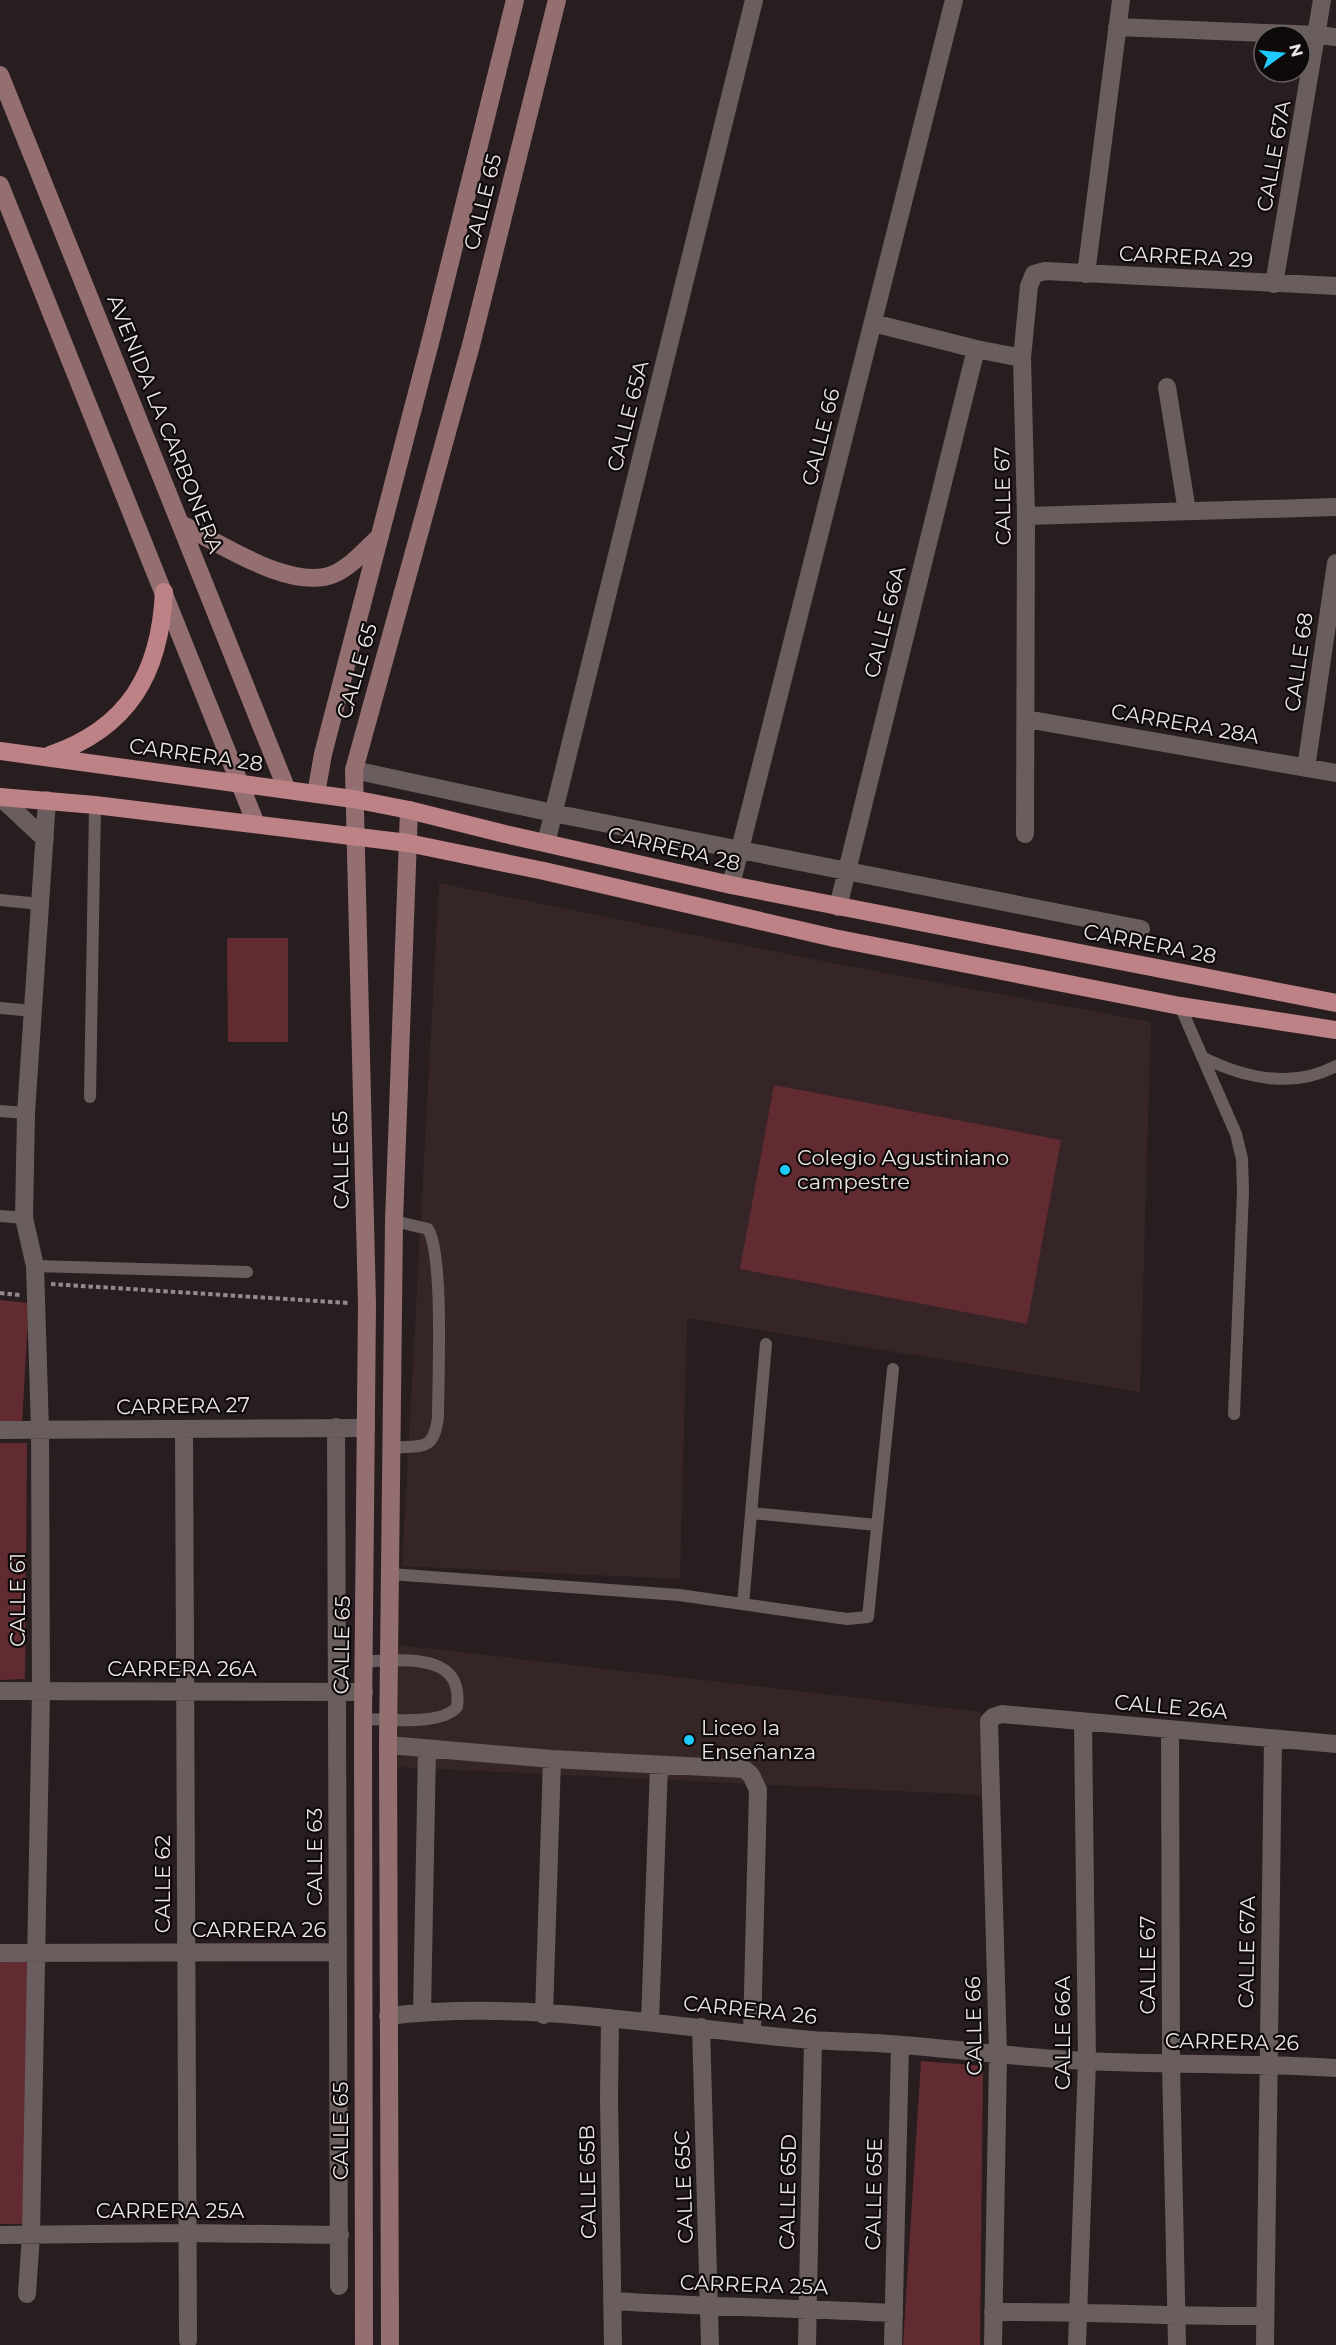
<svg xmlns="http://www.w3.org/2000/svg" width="1336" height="2345" viewBox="0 0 1336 2345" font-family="Montserrat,sans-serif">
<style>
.built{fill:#362526}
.green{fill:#612b31}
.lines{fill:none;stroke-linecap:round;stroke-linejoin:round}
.path{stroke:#948a8b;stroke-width:4;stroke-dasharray:4.5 3;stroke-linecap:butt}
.lane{stroke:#6a5d5e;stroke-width:12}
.street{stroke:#6a5d5e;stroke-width:18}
.secondary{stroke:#936f72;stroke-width:18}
.primary{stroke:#bc8286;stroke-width:18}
.poi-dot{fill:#1ec9fd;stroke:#0e0a0a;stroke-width:2}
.labels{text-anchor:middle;stroke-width:4.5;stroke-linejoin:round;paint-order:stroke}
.street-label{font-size:21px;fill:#ece4e4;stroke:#0e0a0a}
.poi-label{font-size:21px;fill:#ece4e4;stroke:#0e0a0a;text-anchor:start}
</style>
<rect width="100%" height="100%" fill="#291e1f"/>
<path class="built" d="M439,883L837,964L1151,1022L1140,1392L687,1318L680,1579L402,1566Z
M398,1645L981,1712V1795L397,1767Z"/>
<path class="green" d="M227,938H288V1042H228Z
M774,1085L1061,1140L1027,1324L740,1269Z
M0,1300L29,1303L22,1423L0,1422Z
M0,1443H27L25,1679L0,1680Z
M0,1960H31L26,2224H0Z
M921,2061L983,2066L980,2345H903Z"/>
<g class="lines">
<path class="path" d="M51,1284L349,1303
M0,1293L20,1295"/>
<path class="lane" d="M0,900L40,904
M1180,1006L1236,1134L1242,1159L1243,1192L1234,1414
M0,1008L33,1011
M1202,1057C1244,1078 1293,1089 1336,1066
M90,1097L95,805
M0,1111L26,1113
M0,1216L24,1218
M35,1266L247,1272
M392,1448C422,1445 434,1452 438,1417C438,1380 444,1256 428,1229L394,1221
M751,1513L877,1525
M390,1574L679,1595L847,1619L868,1617L893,1369
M743,1604L766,1344
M363,1719C387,1719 441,1726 457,1707C464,1651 403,1661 364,1661"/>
<path class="street" d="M1117,27L1318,35L1336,37
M1086,274L1121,0
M1274,284L1322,0
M873,323L976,349L1022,358
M1167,387L1187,511
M1026,516L1336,507
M1026,719L1336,773
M1306,768L1336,563
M354,770L553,813L1141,929
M0,797L45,839
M1025,834L1026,516L1022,358L1029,286L1034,274L1045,271L1336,286
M546,843L754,0
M731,885L954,0
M838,907L976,349
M336,1427L339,2286
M184,1429L188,2340
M0,1430L366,1428
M0,1691L364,1692
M1170,1729L1171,2064L1177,2345
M388,1745L552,1759L744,1769L751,1775L758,1790L752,2034
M0,1953L338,1952
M422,2012L427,1749
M544,2015L552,1759
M388,2016C529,1999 671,2028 811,2040C841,2042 872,2042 902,2045C964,2050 1025,2058 1088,2061C1170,2065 1253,2063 1336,2068
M610,2018L609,2099L613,2345
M650,2022L659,1765
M701,2027L710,2345
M0,2235L188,2233L340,2235
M27,2294L31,2235L41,1691L40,1430L35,1266L24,1218L26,1113L47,800
M614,2301C707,2307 800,2308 894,2313
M993,2312C1084,2311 1174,2317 1265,2316
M807,2345L813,2040
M893,2345L900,2045
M993,2345L998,2055L989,1721L993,1717L1002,1714L1336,1744
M1077,2345L1087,2061L1083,1721
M1265,2345L1273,1739"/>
<path class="secondary" d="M0,75L287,790
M0,185L256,824
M181,524C220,543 291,592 334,574C352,566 366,549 380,536
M316,794L323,754L432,335L515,0
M364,2345L363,1719L367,1304L354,770L471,345L557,0
M390,2345L388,1745L394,1221L409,810"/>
<path class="primary" d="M0,751L353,799L409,810L505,834L731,885L1336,1003
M50,755C129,728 160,673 164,592
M0,797L95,805L408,843L544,871L834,938L1180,1006L1336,1030"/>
</g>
<g class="poi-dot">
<circle cx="785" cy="1170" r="6"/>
<circle cx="689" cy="1740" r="6"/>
</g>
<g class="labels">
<g class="street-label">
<text transform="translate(1274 156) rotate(-80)" y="7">CALLE 67A</text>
<text transform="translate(483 202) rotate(-76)" y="7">CALLE 65</text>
<text transform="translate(1186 257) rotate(3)" y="7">CARRERA 29</text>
<text transform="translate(628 416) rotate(-76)" y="7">CALLE 65A</text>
<text transform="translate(165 424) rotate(68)" y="7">AVENIDA LA CARBONERA</text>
<text transform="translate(821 437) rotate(-76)" y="7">CALLE 66</text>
<text transform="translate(1003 496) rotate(-91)" y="7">CALLE 67</text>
<text transform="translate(885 622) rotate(-76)" y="7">CALLE 66A</text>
<text transform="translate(1299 662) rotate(-82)" y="7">CALLE 68</text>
<text transform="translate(357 671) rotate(-74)" y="7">CALLE 65</text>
<text transform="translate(1185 724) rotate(10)" y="7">CARRERA 28A</text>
<text transform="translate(196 755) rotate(8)" y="7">CARRERA 28</text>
<text transform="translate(674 849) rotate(13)" y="7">CARRERA 28</text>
<text transform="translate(1150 944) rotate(11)" y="7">CARRERA 28</text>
<text transform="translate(341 1160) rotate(-91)" y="7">CALLE 65</text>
<text transform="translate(183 1406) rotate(-1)" y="7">CARRERA 27</text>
<text transform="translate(18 1600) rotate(-90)" y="7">CALLE 61</text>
<text transform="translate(342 1645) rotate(-89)" y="7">CALLE 65</text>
<text x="182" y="1676">CARRERA 26A</text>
<text transform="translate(1171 1707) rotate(5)" y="7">CALLE 26A</text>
<text transform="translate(315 1857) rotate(-90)" y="7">CALLE 63</text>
<text transform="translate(163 1884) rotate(-90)" y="7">CALLE 62</text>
<text x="259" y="1937">CARRERA 26</text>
<text transform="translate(1247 1952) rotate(-89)" y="7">CALLE 67A</text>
<text transform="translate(1148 1965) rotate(-90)" y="7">CALLE 67</text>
<text transform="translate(750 2010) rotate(6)" y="7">CARRERA 26</text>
<text transform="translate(974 2026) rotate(-91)" y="7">CALLE 66</text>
<text transform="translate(1063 2033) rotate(-90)" y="7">CALLE 66A</text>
<text transform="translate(1232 2042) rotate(1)" y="7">CARRERA 26</text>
<text transform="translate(341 2131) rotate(-90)" y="7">CALLE 65</text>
<text transform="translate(588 2182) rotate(-91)" y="7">CALLE 65B</text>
<text transform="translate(684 2187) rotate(-92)" y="7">CALLE 65C</text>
<text transform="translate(788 2192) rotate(-89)" y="7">CALLE 65D</text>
<text transform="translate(874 2194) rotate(-89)" y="7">CALLE 65E</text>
<text x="170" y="2218">CARRERA 25A</text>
<text transform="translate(754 2285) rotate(2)" y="7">CARRERA 25A</text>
</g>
<g class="poi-label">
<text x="797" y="1165">Colegio Agustiniano<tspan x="797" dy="24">campestre</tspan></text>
<text x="701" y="1735">Liceo la<tspan x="701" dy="24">Enseñanza</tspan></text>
</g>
</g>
<g transform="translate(1282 54) rotate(75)"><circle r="28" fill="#0e0a0a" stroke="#676161" stroke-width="1.5"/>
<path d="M0-4.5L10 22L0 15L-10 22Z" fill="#1ec9fd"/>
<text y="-9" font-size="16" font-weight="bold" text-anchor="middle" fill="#ece4e4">N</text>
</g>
</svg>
